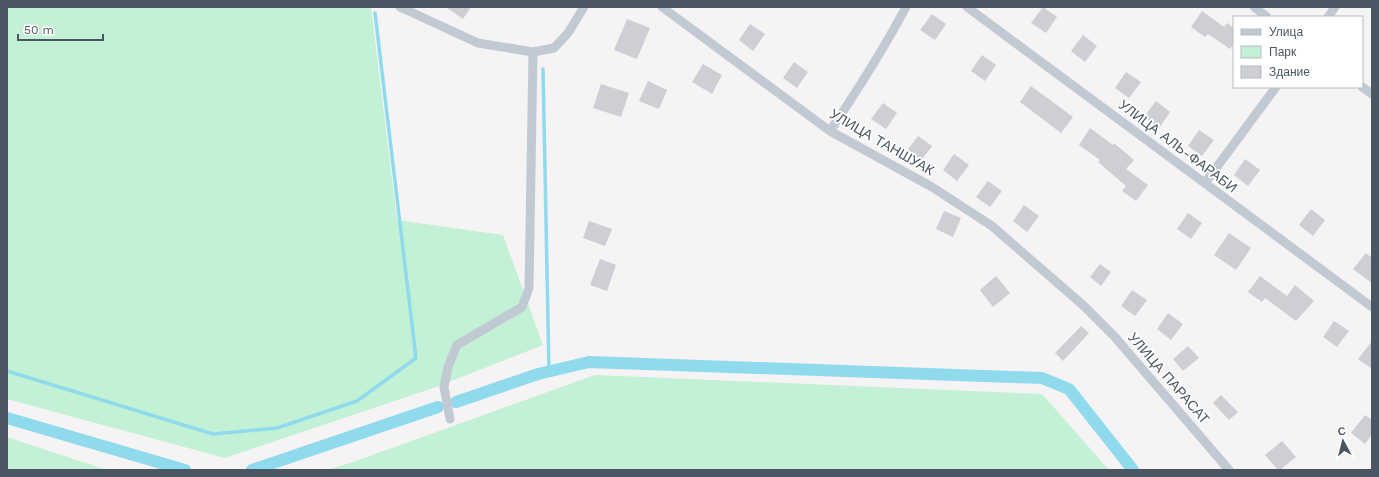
<svg xmlns="http://www.w3.org/2000/svg" width="1379" height="477" viewBox="0 0 1379 477" font-family="'Work Sans',sans-serif">
<style>
.green{fill:#c3f1d5}
.lines{fill:none;stroke-linecap:round;stroke-linejoin:round}
.stream{stroke:#90daee;stroke-width:3.5}
.canal{stroke:#90daee;stroke-width:12}
.building{fill:#cdcfd5}
.minor{stroke:#c1cad2;stroke-width:9}
.labels{text-anchor:middle;stroke-width:3.5;stroke-linejoin:round;paint-order:stroke}
.street-label{font-size:14px;fill:#4a5661;stroke:#fff}
</style>
<rect width="100%" height="100%" fill="#f5f3f3"/>
<path class="green" d="M7,7H371L397,220L503,235L543,345L436,387L225,458L7,399Z
M595,375L1042,394L1109,470H327L353,462Z
M7,437L107,470H7Z"/>
<g class="lines">
<path class="stream" d="M543,69L549,372
M7,371L213,434L277,428L357,401L416,358L375,13"/>
<path class="canal" d="M456,402L538,374L589,362L1042,378L1069,389L1133,470
M7,418L185,470
M252,470L438,407"/>
</g>
<path class="building" d="M446,7H471L463,19Z
M1043,7L1057,17L1046,33L1031,23Z
M1202,11L1224,27L1227,23L1234,28V44L1230,49L1208,34L1205,37L1191,27Z
M932,14L946,24L935,40L920,30Z
M627,19L650,28L637,59L614,50Z
M750,24L765,34L753,51L739,40Z
M1083,35L1097,46L1085,62L1071,51Z
M982,55L996,65L985,81L971,71Z
M794,62L808,72L797,88L783,78Z
M703,64L722,75L712,94L692,82Z
M1126,72L1141,82L1129,98L1115,88Z
M648,81L667,90L659,109L639,101Z
M601,84L629,93L621,117L593,108Z
M1031,86L1073,117L1061,133L1020,102Z
M1156,101L1170,112L1159,128L1144,117Z
M883,103L897,113L886,129L871,119Z
M1090,128L1113,145L1114,143L1134,160L1126,169L1148,185L1136,201L1122,191L1126,186L1098,162L1100,160L1079,145Z
M1199,130L1214,140L1202,156L1188,146Z
M918,136L932,146L920,162L906,152Z
M954,154L969,165L957,181L943,170Z
M1245,159L1260,170L1248,186L1234,175Z
M988,181L1002,191L990,207L976,197Z
M1024,205L1039,216L1027,232L1013,221Z
M1311,209L1325,220L1313,236L1299,225Z
M944,211L961,218L953,237L936,229Z
M1188,213L1202,223L1191,239L1177,229Z
M589,221L612,229L605,246L583,238Z
M1229,233L1251,248L1236,270L1214,255Z
M1366,253L1372,258V283L1353,269Z
M600,259L616,265L607,291L590,285Z
M1100,264L1111,272L1101,286L1090,277Z
M996,276L1010,293L993,307L980,290Z
M1260,276L1287,296L1295,285L1314,301L1296,321L1265,298L1262,302L1248,292Z
M1132,290L1147,300L1135,316L1121,306Z
M1168,313L1183,324L1171,340L1157,329Z
M1334,321L1349,331L1337,347L1323,337Z
M1081,326L1089,333L1063,361L1055,353Z
M1372,341V369L1358,359Z
M1188,346L1199,358L1183,371L1173,359Z
M1221,395L1238,412L1229,420L1213,403Z
M1365,415L1372,420V434L1365,444L1351,433Z
M1282,441L1296,457L1280,470H1278L1265,455Z"/>
<g class="lines">
<path class="minor" d="M400,7L478,43L533,52L554,48L568,33L584,7
M662,7L830,131L932,187L992,226L1084,306L1114,336L1229,470
M967,7L1372,307
M1254,7L1267,17
M1328,17L1335,7
M1362,87L1372,94
M830,131C857,91 883,50 906,7
M1205,183L1276,87
M450,419L444,387L448,367L457,345L522,307L529,288L533,52"/>
</g>
<g class="labels">
<g class="street-label">
<text transform="translate(882 142) rotate(30)" y="5">УЛИЦА ТАНШУАК</text>
<text transform="translate(1178 146) rotate(37)" y="5">УЛИЦА АЛЬ-ФАРАБИ</text>
<text transform="translate(1169 378) rotate(49)" y="5">УЛИЦА ПАРАСАТ</text>
</g>
</g>
<rect width="1379" height="477" fill="none" stroke="#4a5661" stroke-width="16"/>
<rect x="1233" y="16" width="130" height="72" fill="#ffffff" stroke="#b7bbc0"/>
<rect x="1241" y="29" width="20" height="6" fill="#c1cad2" stroke="#b7bbc0"/>
<text x="1269" y="36" font-size="12" fill="#4a5661">Улица</text>
<rect x="1241" y="46" width="20" height="12" fill="#c3f1d5" stroke="#b7bbc0"/>
<text x="1269" y="56" font-size="12" fill="#4a5661">Парк</text>
<rect x="1241" y="66" width="20" height="12" fill="#cdcfd5" stroke="#b7bbc0"/>
<text x="1269" y="76" font-size="12" fill="#4a5661">Здание</text>
<g transform="translate(1343 441) rotate(353)" stroke="#ffffff" stroke-width="3" paint-order="stroke">
<path d="M0-3L7 15L0 10L-7 15Z" fill="#4a5661"/>
<text y="-6" font-size="11" font-weight="bold" text-anchor="middle" fill="#4a5661">С</text>
</g>
<path d="M18 34v6h85v-6" fill="none" stroke="#4a5661" stroke-width="2"/>
<text x="24" y="34" font-size="12" fill="#4a5661" stroke="#ffffff" stroke-width="3" paint-order="stroke">50 m</text>
</svg>
